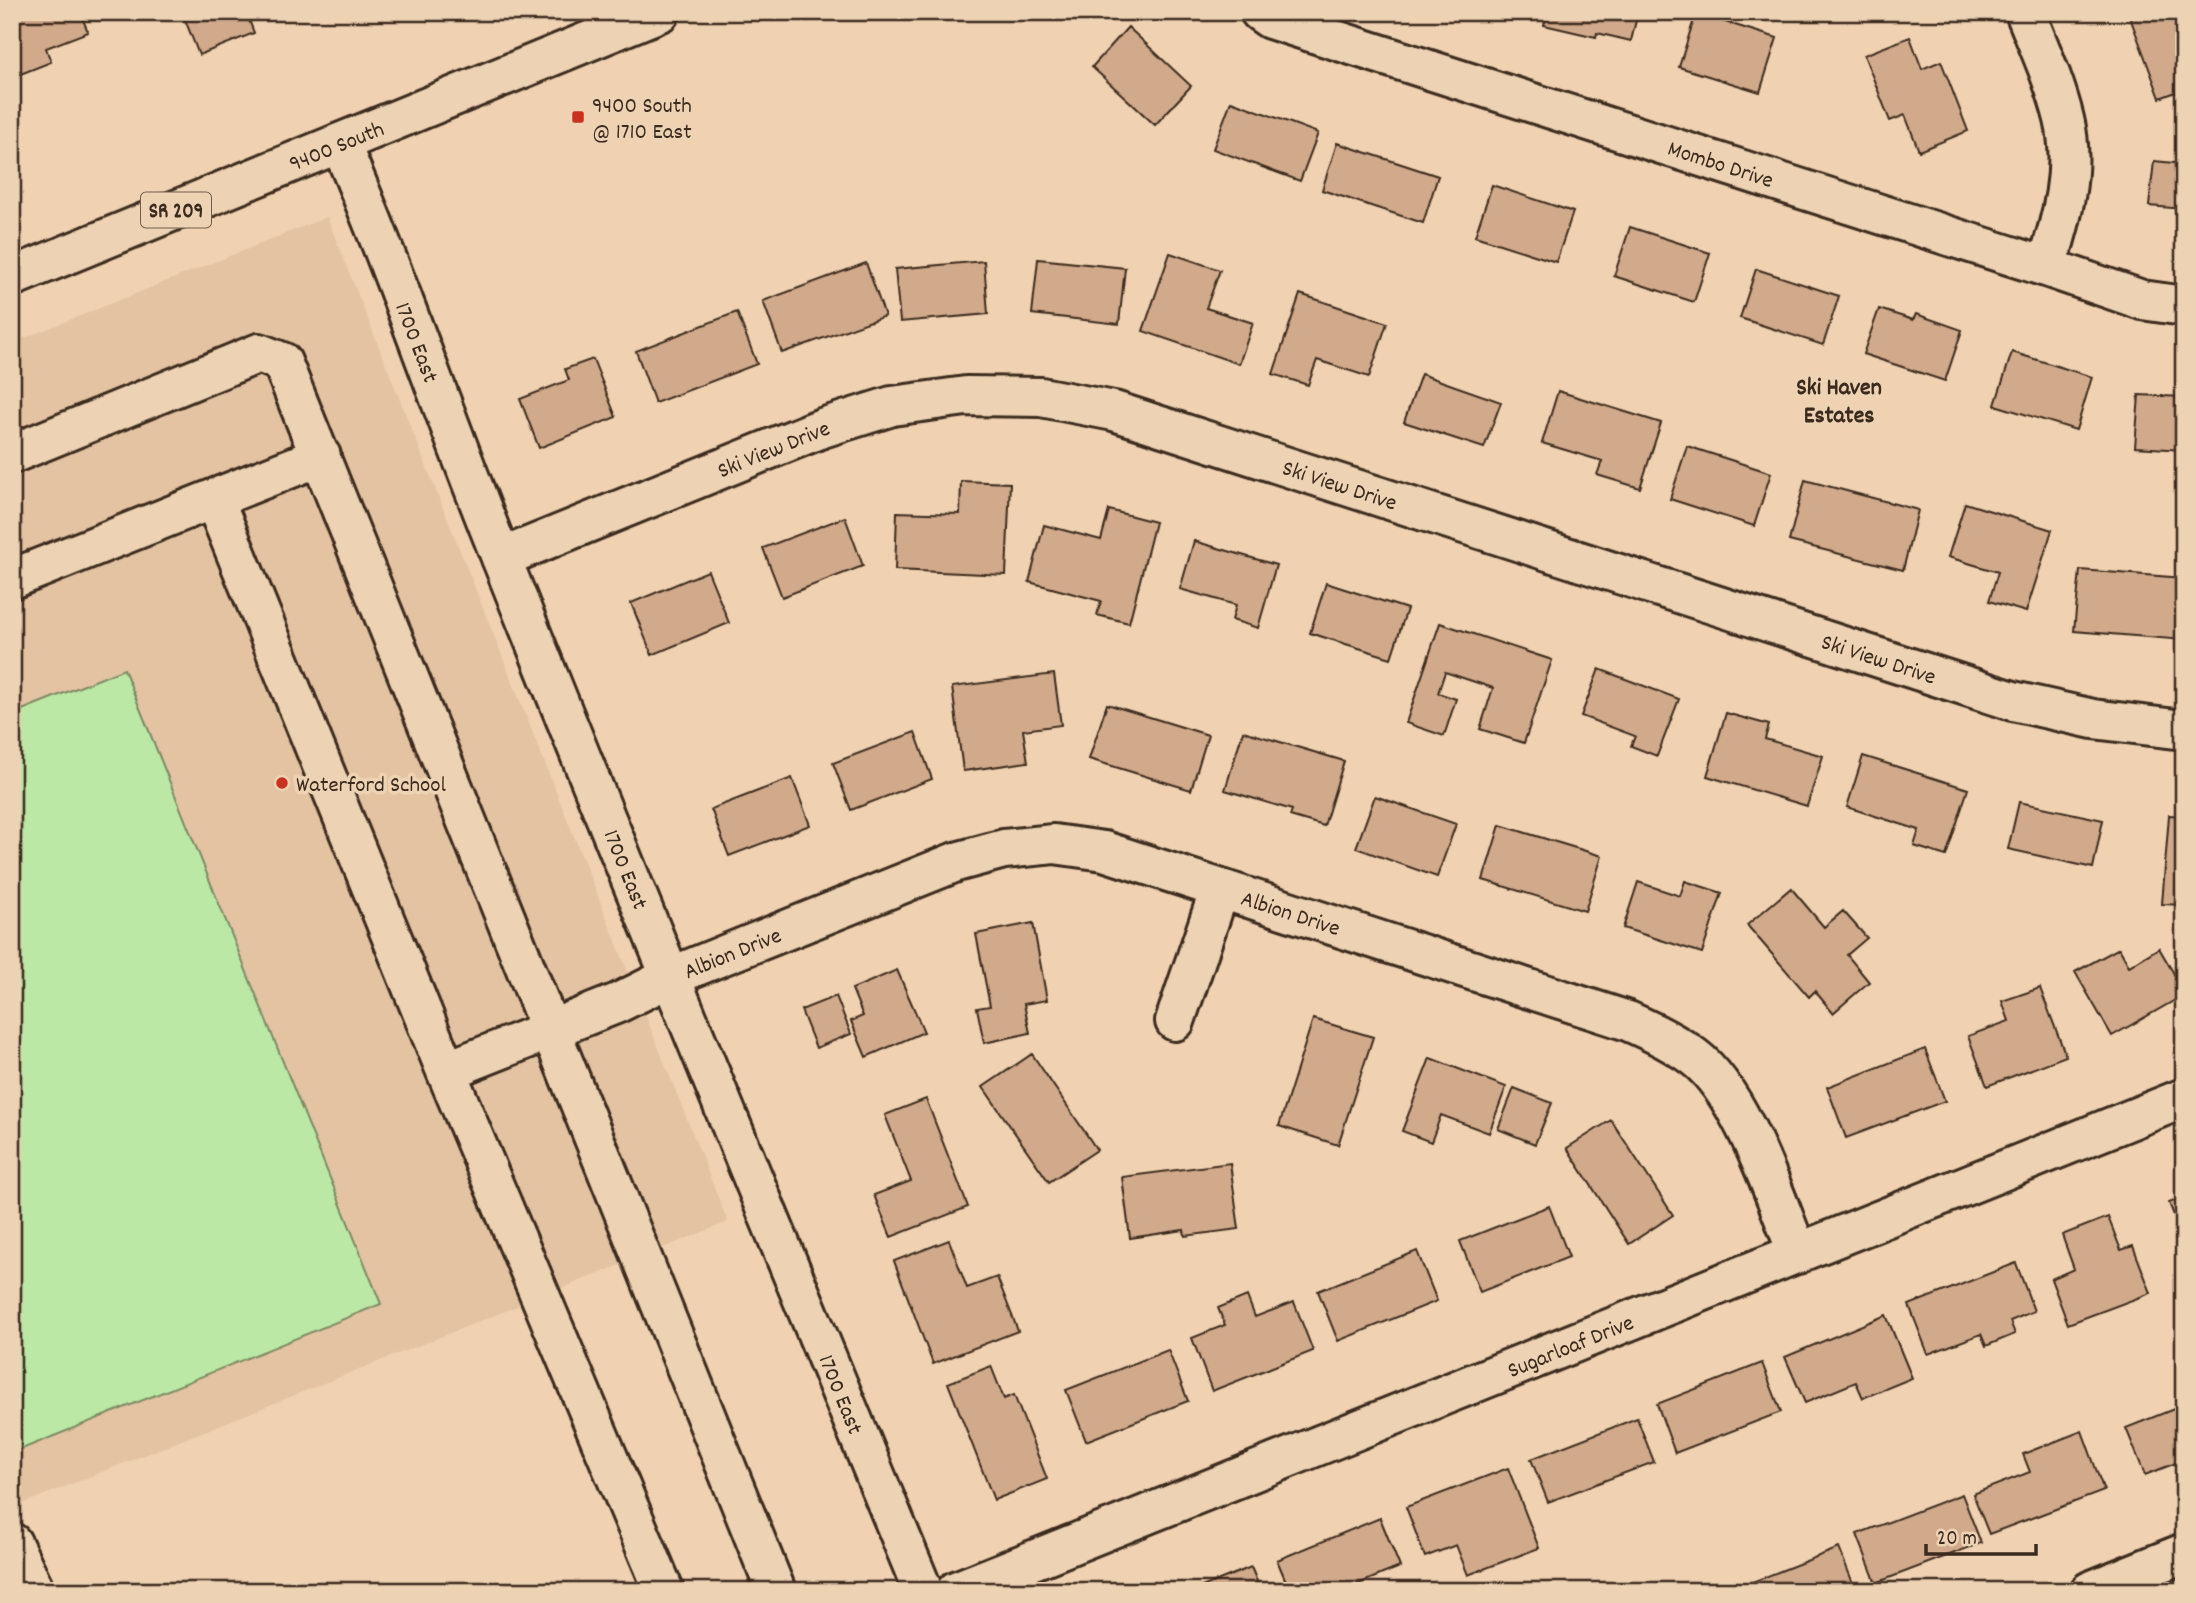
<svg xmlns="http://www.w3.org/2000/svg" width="2196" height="1603" viewBox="0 0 2196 1603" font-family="Dekko,sans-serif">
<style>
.built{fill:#e4c3a3}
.green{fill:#bce8a5;stroke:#7c8962;stroke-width:2}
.building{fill:#d1a98b;stroke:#3b2a1e;stroke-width:2}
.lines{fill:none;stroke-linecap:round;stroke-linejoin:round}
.minor-casing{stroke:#3b2a1e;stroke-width:44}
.major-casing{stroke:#3b2a1e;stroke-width:44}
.minor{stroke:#edd3b4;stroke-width:38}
.major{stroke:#edd3b4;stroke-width:38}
.poi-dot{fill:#c8321e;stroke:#edd3b4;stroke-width:2.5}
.labels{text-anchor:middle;stroke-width:7;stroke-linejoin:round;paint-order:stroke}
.shield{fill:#edd3b4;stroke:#705d4b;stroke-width:2}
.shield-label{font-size:21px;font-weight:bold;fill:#3b2a1e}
.poi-label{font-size:23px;fill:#3b2a1e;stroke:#edd3b4;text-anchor:start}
.street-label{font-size:23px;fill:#3b2a1e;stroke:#edd3b4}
.neighbourhood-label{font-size:24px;font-weight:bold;fill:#3b2a1e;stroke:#edd3b4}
</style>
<rect width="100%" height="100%" fill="#f0d2b2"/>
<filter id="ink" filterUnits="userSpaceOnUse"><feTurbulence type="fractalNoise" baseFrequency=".0143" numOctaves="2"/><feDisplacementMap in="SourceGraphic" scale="14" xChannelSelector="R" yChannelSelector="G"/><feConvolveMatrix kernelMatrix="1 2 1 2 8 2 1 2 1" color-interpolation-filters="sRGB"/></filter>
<g filter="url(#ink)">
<path class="built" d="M327,217L728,1222L12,1508V343Z"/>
<path class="green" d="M124,669L381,1304L12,1453V714Z"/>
<path class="building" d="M12,12H80L88,32L46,48L51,62L13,77Z
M182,12H246L254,33L199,55Z
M1547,12H1638L1631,41L1597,33L1596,37L1544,25Z
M2128,12H2177L2184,30V89L2160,98Z
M1696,13L1777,38L1760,92L1679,67Z
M1128,27L1191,86L1155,125L1092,67Z
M1910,37L1922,69L1941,61L1968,131L1919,151L1905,115L1890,121L1864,55Z
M1231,101L1318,133L1300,181L1213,149Z
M1337,143L1438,176L1423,223L1322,190Z
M2154,161L2184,164V209L2149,206Z
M1492,185L1573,212L1556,262L1475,236Z
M1630,227L1710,253L1694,302L1614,276Z
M1170,253L1220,270L1206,308L1253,323L1239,364L1143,331Z
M1038,259L1125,268L1119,324L1032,314Z
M984,261L988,314L900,322L895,269Z
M866,263L885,316L782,353L763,301Z
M1756,269L1839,296L1823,345L1740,318Z
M1300,294L1387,323L1369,377L1317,360L1308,385L1273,374Z
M1879,309L1913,320L1916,314L1962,330L1945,381L1863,354Z
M737,312L757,364L655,403L636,351Z
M2012,352L2092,377L2076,430L1995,405Z
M593,359L616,417L539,448L520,399L569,380L565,369Z
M1421,374L1501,402L1484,448L1404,422Z
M1558,391L1661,423L1640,488L1597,475L1602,461L1542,443Z
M2139,395L2184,397V450L2135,447Z
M1687,446L1771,473L1754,526L1670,499Z
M1805,480L1918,510L1903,570L1789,541Z
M961,481L1010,483L1006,575L895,570L897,512L960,514Z
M1965,503L2052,530L2026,612L1989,601L1998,572L1948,557Z
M1109,510L1155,522L1129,623L1097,615L1101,601L1029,582L1044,525L1101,540Z
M845,517L863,566L782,597L763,548Z
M1194,541L1276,565L1258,628L1232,620L1236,605L1180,589Z
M2080,570L2184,578V640L2074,631Z
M708,571L729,623L652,655L631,603Z
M1326,583L1407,609L1391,658L1310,633Z
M1440,623L1552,660L1524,743L1480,729L1493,688L1445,672L1438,693L1456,699L1444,736L1406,723Z
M1599,669L1679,699L1657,756L1631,746L1635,736L1581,716Z
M1054,674L1061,725L1023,730L1028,762L963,771L952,687Z
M1107,704L1208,735L1191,790L1089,759Z
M1726,713L1769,725L1765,739L1823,756L1807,806L1707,776Z
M1243,731L1344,761L1324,826L1290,816L1292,810L1225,790Z
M915,732L932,779L851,810L833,763Z
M1863,756L1968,789L1946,856L1914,846L1919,830L1847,807Z
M792,778L810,825L729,856L711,809Z
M1375,796L1456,824L1437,877L1356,848Z
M2019,802L2103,820L2093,868L2008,849Z
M2169,815L2184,816V905L2162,904Z
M1500,825L1602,856L1585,911L1483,880Z
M1685,881L1722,893L1702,953L1623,928L1638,882L1680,896Z
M1791,888L1824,927L1843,911L1867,938L1847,955L1869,982L1833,1013L1815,991L1809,997L1747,925Z
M1033,923L1047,1000L1024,1004L1030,1033L984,1043L977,1008L990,1006L976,934Z
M2119,948L2129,966L2159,948L2184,991V995L2112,1036L2075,972Z
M897,970L924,1032L866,1057L851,1021L863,1016L852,989Z
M2040,988L2066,1056L1987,1086L1968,1036L2009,1021L2002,1001Z
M836,996L851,1034L816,1048L801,1010Z
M1313,1019L1373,1037L1338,1145L1279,1126Z
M1925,1049L1945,1101L1846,1138L1827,1087Z
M1032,1054L1097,1150L1049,1182L983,1087Z
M1430,1058L1506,1087L1489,1133L1441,1115L1431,1142L1402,1131Z
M1514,1088L1552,1103L1535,1144L1498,1129Z
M926,1099L968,1207L891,1237L874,1195L911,1181L885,1115Z
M1611,1120L1673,1215L1629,1244L1567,1148Z
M1230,1163L1239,1229L1185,1236L1184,1230L1130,1238L1122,1177Z
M2184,1197V1240L2169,1203Z
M1549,1206L1569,1257L1480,1292L1460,1241Z
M2108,1217L2121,1250L2133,1246L2151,1293L2068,1324L2051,1279L2074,1269L2062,1235Z
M949,1240L967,1288L997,1277L1018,1331L933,1364L894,1261Z
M1417,1251L1437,1301L1338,1341L1318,1291Z
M2016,1263L2034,1311L2010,1321L2015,1334L1986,1346L1981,1334L1928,1354L1909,1305Z
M1247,1296L1255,1317L1294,1302L1313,1351L1212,1391L1192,1338L1225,1325L1218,1308Z
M1886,1315L1912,1378L1863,1398L1856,1382L1805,1403L1785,1357Z
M1168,1350L1188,1401L1086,1441L1066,1390Z
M1762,1363L1781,1412L1675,1453L1657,1404Z
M991,1366L1004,1399L1014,1395L1047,1479L994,1500L948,1383Z
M2184,1405V1460L2145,1475L2126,1428Z
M1637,1418L1654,1462L1548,1502L1531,1459Z
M2082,1431L2104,1491L1989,1534L1973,1494L2030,1472L2023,1454Z
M1508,1468L1539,1548L1468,1575L1456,1545L1425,1557L1406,1507Z
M1962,1494L1981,1543L1876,1583L1857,1534Z
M1380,1518L1400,1567L1341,1591H1290L1277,1560Z
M1839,1548L1856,1591L1732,1590Z
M1251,1567L1261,1591H1192Z"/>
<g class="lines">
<defs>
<path id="minor" d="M1260,12L1270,19L2046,267L2142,300L2184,306
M2025,12C2039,47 2055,82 2064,119C2076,167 2062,221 2046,267
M340,143C399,280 446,422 502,560C639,905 782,1248 923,1591
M12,454L259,353L282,362L776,1591
M214,499L446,1071L664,1591
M501,558L822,428L892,406L966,396L1041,397L1114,411L2013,701L2093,719L2184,730
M12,579L321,456
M1175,1021L1220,889
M446,1071L618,1003L670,977L724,955L956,862L1004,849L1054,844L1104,851L1628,1021C1651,1031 1674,1042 1694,1057C1742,1093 1775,1198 1798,1254
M12,1543L35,1591
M956,1591L2184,1098
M2090,1591L2184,1553"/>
<path id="major" d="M12,277L660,12"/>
</defs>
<use href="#minor" class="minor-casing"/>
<use href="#major" class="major-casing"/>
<use href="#minor" class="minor"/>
<use href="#major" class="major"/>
</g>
</g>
<g class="poi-dot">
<rect x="571" y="110" width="14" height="14" rx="3.5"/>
<circle cx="282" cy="783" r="7"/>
</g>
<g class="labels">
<rect class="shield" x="141" y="192.5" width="70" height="35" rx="5"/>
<g class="shield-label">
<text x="176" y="217">SR 209</text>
</g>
<g class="poi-label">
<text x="592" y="112">9400 South<tspan x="592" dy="26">@ 1710 East</tspan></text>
<text x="296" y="791">Waterford School</text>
</g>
<g class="street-label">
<text transform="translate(336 145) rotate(-22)" y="8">9400 South</text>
<text transform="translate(1721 163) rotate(18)" y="8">Mombo Drive</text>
<text transform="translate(418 342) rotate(69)" y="8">1700 East</text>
<text transform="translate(773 448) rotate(-22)" y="8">Ski View Drive</text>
<text transform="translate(1340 484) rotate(18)" y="8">Ski View Drive</text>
<text transform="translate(1879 658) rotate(18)" y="8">Ski View Drive</text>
<text transform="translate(627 869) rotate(68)" y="8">1700 East</text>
<text transform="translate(1291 912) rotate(18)" y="8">Albion Drive</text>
<text transform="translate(732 952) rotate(-22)" y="8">Albion Drive</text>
<text transform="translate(1570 1345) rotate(-22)" y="8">Sugarloaf Drive</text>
<text transform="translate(842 1394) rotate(68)" y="8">1700 East</text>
</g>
<g class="neighbourhood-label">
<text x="1839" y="394">Ski Haven<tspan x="1839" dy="28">Estates</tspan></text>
</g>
</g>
<rect width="2196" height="1603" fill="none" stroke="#edd3b4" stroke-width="42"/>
<rect x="21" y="21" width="2154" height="1561" fill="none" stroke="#3b2a1e" stroke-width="2.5" filter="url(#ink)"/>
<path d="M1926 1544v10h110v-10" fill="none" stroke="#3b2a1e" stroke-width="3.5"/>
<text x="1937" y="1544" font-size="21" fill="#3b2a1e" stroke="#edd3b4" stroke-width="5" paint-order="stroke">20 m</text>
</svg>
